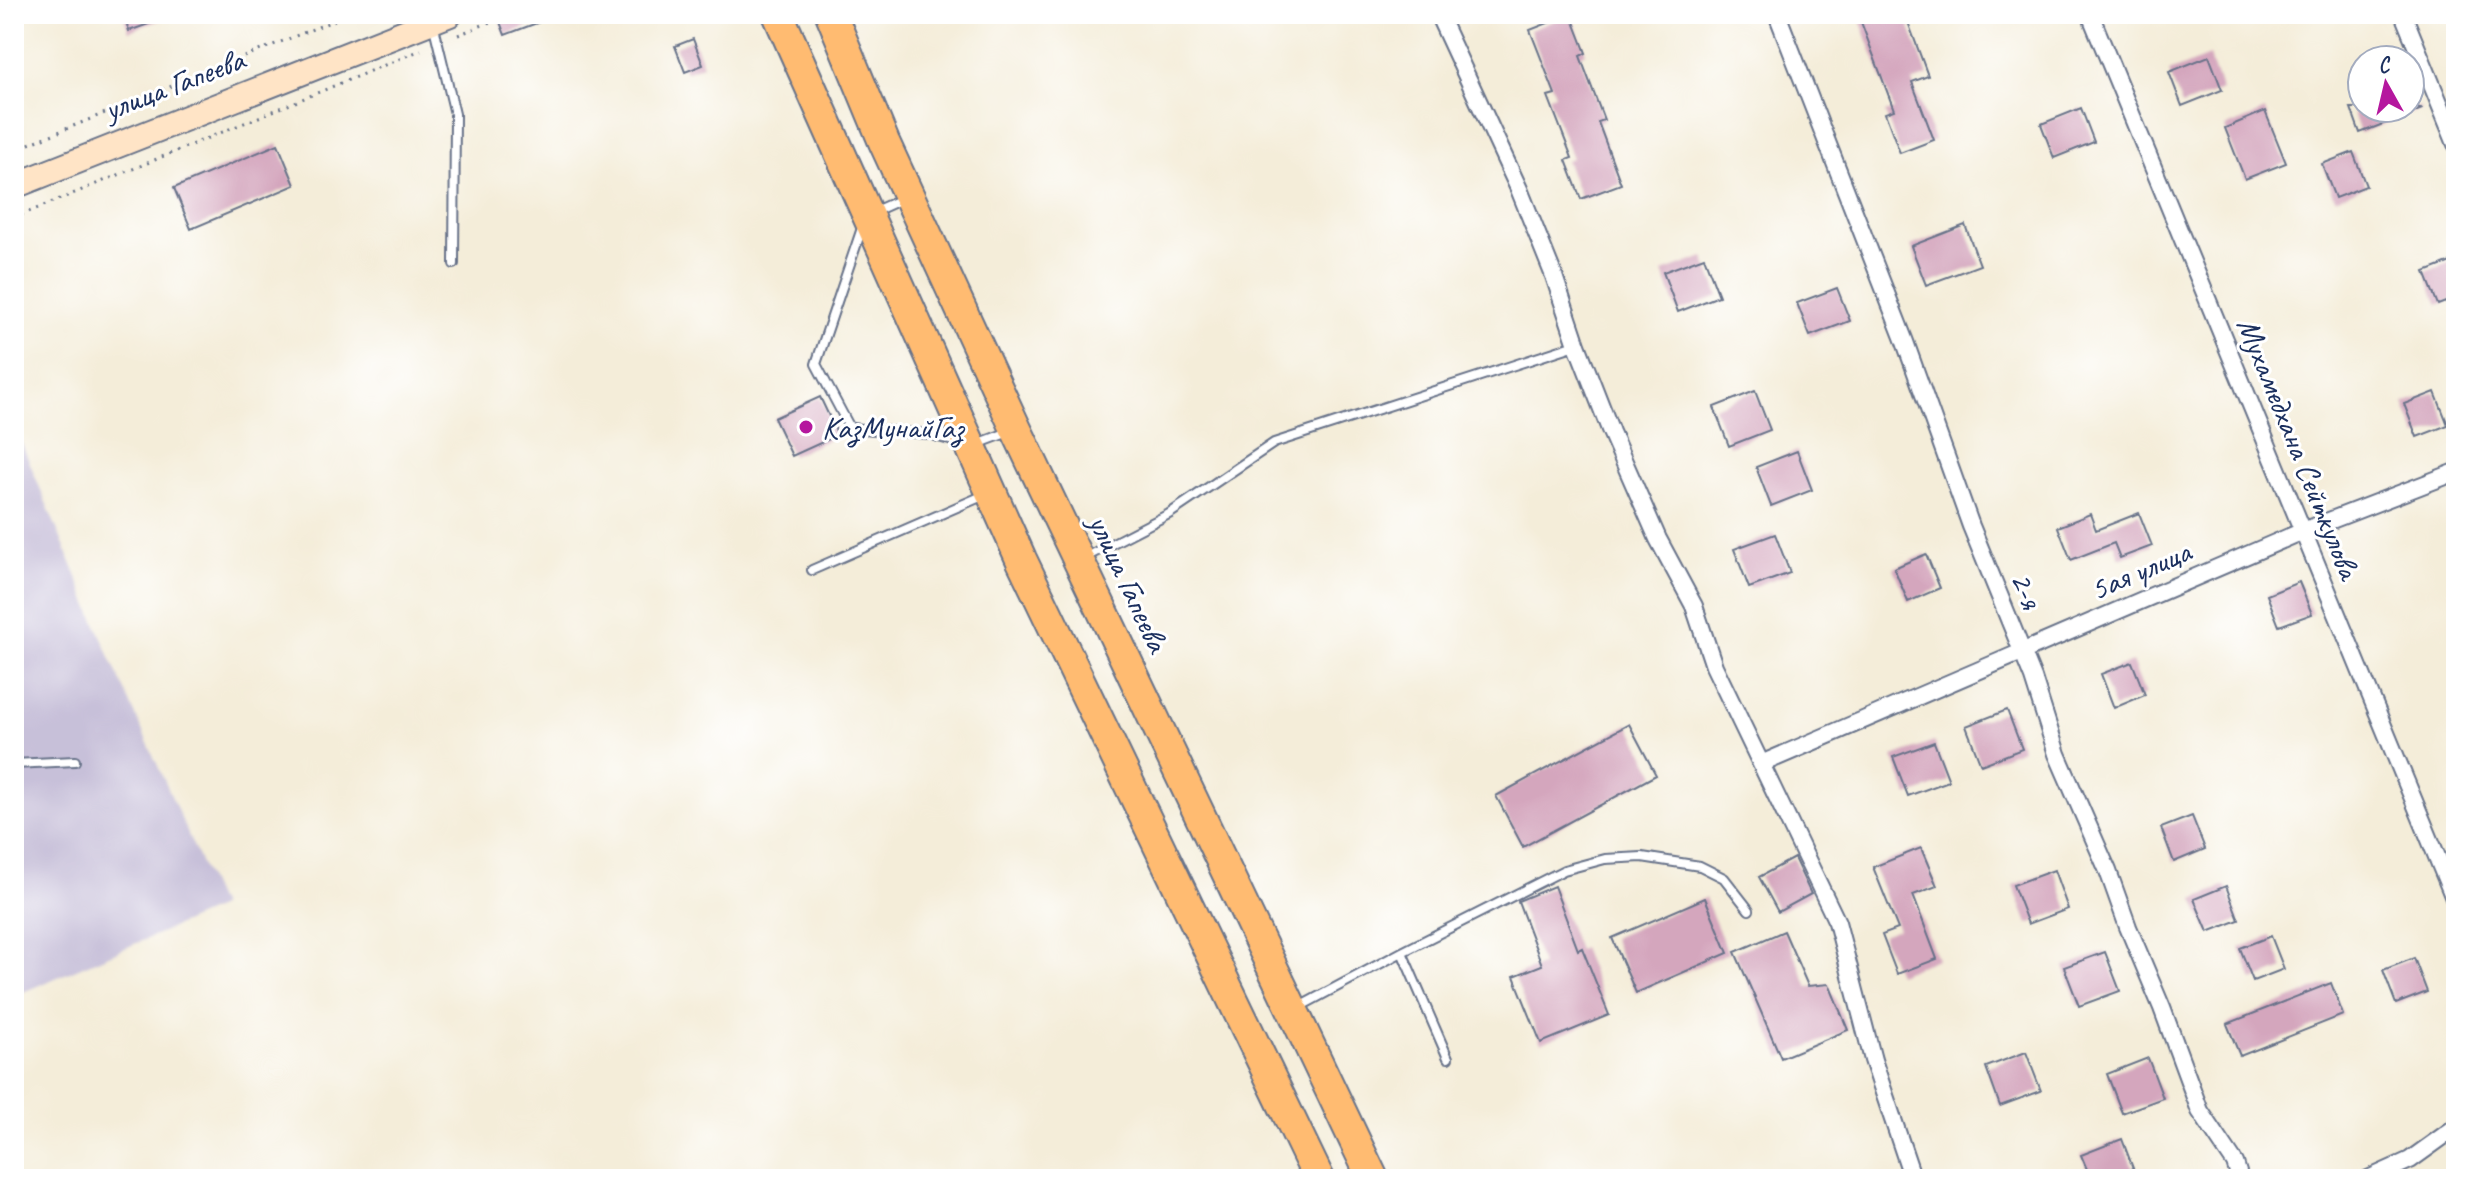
<svg xmlns="http://www.w3.org/2000/svg" width="2470" height="1193" viewBox="0 0 2470 1193" font-family="Caveat,sans-serif">
<style>
.industrial{fill:#c7c0d9}
.building{fill:#d4a6bd}
.lines{fill:none;stroke-linecap:round;stroke-linejoin:round}
.lane-casing{stroke:#677289;stroke-width:12}
.street-casing{stroke:#677289;stroke-width:20}
.secondary-casing{stroke:#677289;stroke-width:28}
.highway-casing{stroke:#677289;stroke-width:34}
.path{stroke:#677289;stroke-width:3;stroke-dasharray:2 6;stroke-linecap:butt}
.lane{stroke:#fff;stroke-width:8}
.street{stroke:#fff;stroke-width:16}
.secondary{stroke:#ffe4c6;stroke-width:24}
.highway{stroke:#ffbb71;stroke-width:30}
.poi-dot{fill:#b5179e;stroke:#fff;stroke-width:3}
.labels{text-anchor:middle;stroke-width:6;stroke-linejoin:round;paint-order:stroke}
.street-label{font-size:32px;fill:#1b2f5e;stroke:#fff}
.poi-label{font-size:32px;fill:#1b2f5e;stroke:#fff;text-anchor:start}
</style>
<rect width="100%" height="100%" fill="#fff"/>
<filter id="ink" filterUnits="userSpaceOnUse"><feTurbulence type="fractalNoise" baseFrequency=".0125" numOctaves="2"/><feDisplacementMap in="SourceGraphic" scale="16" xChannelSelector="R" yChannelSelector="G"/><feConvolveMatrix kernelMatrix="1 2 1 2 8 2 1 2 1" color-interpolation-filters="sRGB"/></filter>
<filter id="wash" filterUnits="userSpaceOnUse"><feTurbulence type="fractalNoise" baseFrequency=".006" numOctaves="4" result="noise"/><feDisplacementMap in="SourceGraphic" scale="32" xChannelSelector="R" yChannelSelector="G"/><feGaussianBlur stdDeviation="1.8" result="paint"/><feColorMatrix in="noise" values="0 0 0 0 0 0 0 0 0 0 0 0 0 0 0 0 0 1.4 0 .05"/><feComposite in="paint" operator="in"/></filter>
<g filter="url(#wash)">
<rect width="100%" height="100%" fill="#f4edd9"/>
<path class="industrial" d="M14,425L110,657L220,907L14,996Z"/>
<g id="blocks">
<path class="building" d="M123,14H171V16L129,31Z
M497,14H557L558,15L505,35Z
M1571,14L1586,53L1580,56L1604,120L1598,122L1621,184L1581,199L1566,160L1572,158L1548,96L1555,94L1530,30Z
M1858,14H1905L1928,76L1912,82L1934,140L1900,153L1885,113L1894,110Z
M693,39L703,65L685,72L675,46Z
M2209,56L2222,90L2182,106L2169,72Z
M2081,108L2094,142L2054,158L2041,124Z
M2351,108H2421L2422,109L2360,133Z
M2265,111L2286,163L2245,179L2225,128Z
M278,144L295,185L191,229L174,188Z
M2353,152L2366,186L2335,198L2322,164Z
M1965,225L1980,265L1926,285L1911,246Z
M1704,257L1719,296L1678,312L1663,272Z
M2456,260V298L2438,305L2425,272Z
M1837,288L1850,321L1810,336L1797,303Z
M1755,391L1770,430L1729,446L1714,407Z
M2435,392L2448,425L2417,437L2404,404Z
M820,397L838,435L792,456L774,418Z
M1797,451L1812,490L1771,506L1756,467Z
M2139,513L2152,546L2120,558L2114,543L2071,560L2058,527L2090,514L2096,530Z
M1775,534L1790,573L1749,588L1734,549Z
M1926,554L1940,588L1908,602L1894,568Z
M2299,582L2312,614L2279,626L2267,595Z
M2132,662L2145,695L2114,708L2101,674Z
M2007,710L2022,749L1981,765L1966,726Z
M1629,724L1656,775L1523,847L1496,796Z
M1934,742L1949,781L1908,796L1893,757Z
M2192,816L2205,849L2174,862L2161,828Z
M1921,848L1937,886L1913,895L1937,959L1897,974L1882,935L1898,929L1873,867Z
M1794,858L1811,894L1778,912L1759,877Z
M2054,870L2068,909L2028,924L2013,885Z
M1554,886L1578,950L1582,948L1609,1015L1541,1043L1514,976L1542,965L1518,901Z
M2226,886L2239,920L2208,932L2194,899Z
M1705,898L1728,953L1636,993L1612,938Z
M1784,931L1808,986L1829,984L1848,1030L1781,1058L1735,952Z
M2271,936L2284,969L2253,981L2240,948Z
M2105,952L2120,991L2079,1006L2064,967Z
M2414,958L2427,992L2396,1004L2383,970Z
M2331,983L2343,1015L2240,1056L2227,1024Z
M2026,1052L2041,1091L2000,1106L1986,1067Z
M2148,1058L2163,1098L2122,1113L2107,1074Z
M2122,1139L2137,1179H2091L2081,1155Z"/>
</g>
</g>
<g filter="url(#ink)">
<use href="#blocks" fill-opacity="0" stroke="#677289" stroke-width="2"/>
<g class="lines">
<defs>
<path id="lane" d="M433,23L455,114L454,264
M873,212L904,198
M863,225L816,364L850,428L928,434L960,443
M977,444L1009,432
M1082,559L1169,514L1274,443L1576,345
M812,570L987,494
M14,764L75,761
M1402,952L1448,1058
M1299,1007L1402,952L1564,870L1605,859L1642,857L1700,866L1724,878L1749,910"/>
<path id="street" d="M1438,14L1519,189L1554,276L1577,345L1611,432L1658,539L1694,606L1714,666L1837,922L1873,1060L1913,1179
M1777,14L1905,342L1971,526L2033,678L2057,754L2108,871L2128,927L2162,1008L2200,1111L2235,1163L2240,1179
M2090,14L2456,903
M2403,14L2456,144
M1761,764L2303,531L2456,472
M2368,1179L2410,1160L2456,1127"/>
<path id="secondary" d="M14,186L450,14"/>
<path id="highway" d="M778,14L1021,559L1319,1179
M831,14L884,142L1016,429L1373,1179"/>
</defs>
<use href="#lane" class="lane-casing"/>
<use href="#street" class="street-casing"/>
<use href="#secondary" class="secondary-casing"/>
<use href="#highway" class="highway-casing"/>
<path class="path" d="M458,35L510,14
M14,150L350,14
M14,218L421,50"/>
<use href="#lane" class="lane"/>
<use href="#street" class="street"/>
<use href="#secondary" class="secondary"/>
<use href="#highway" class="highway"/>
</g>
</g>
<circle class="poi-dot" cx="806" cy="427" r="8"/>
<g class="labels">
<g class="street-label">
<text transform="translate(174 84) rotate(-21)" y="11">улица Гапеева</text>
<text transform="translate(2299 448) rotate(68)" y="11">Мухамедхана Сейткулова</text>
<text transform="translate(2140 570) rotate(-23)" y="11">5ая улица</text>
<text transform="translate(1129 583) rotate(65)" y="11">улица Гапеева</text>
<text transform="translate(2027 590) rotate(68)" y="11">2-я</text>
</g>
<g class="poi-label">
<text x="822" y="438">КазМунайГаз</text>
</g>
</g>
<rect width="2470" height="1193" fill="none" stroke="#fff" stroke-width="48"/>
<g transform="translate(2386 84) rotate(352)"><circle r="38" fill="#ffffff" stroke="#a4acbf" stroke-width="2"/>
<path d="M0-6L14 30L0 20L-14 30Z" fill="#b5179e"/>
<text y="-12" font-size="22" font-weight="bold" text-anchor="middle" fill="#1b2f5e">С</text>
</g>
</svg>
